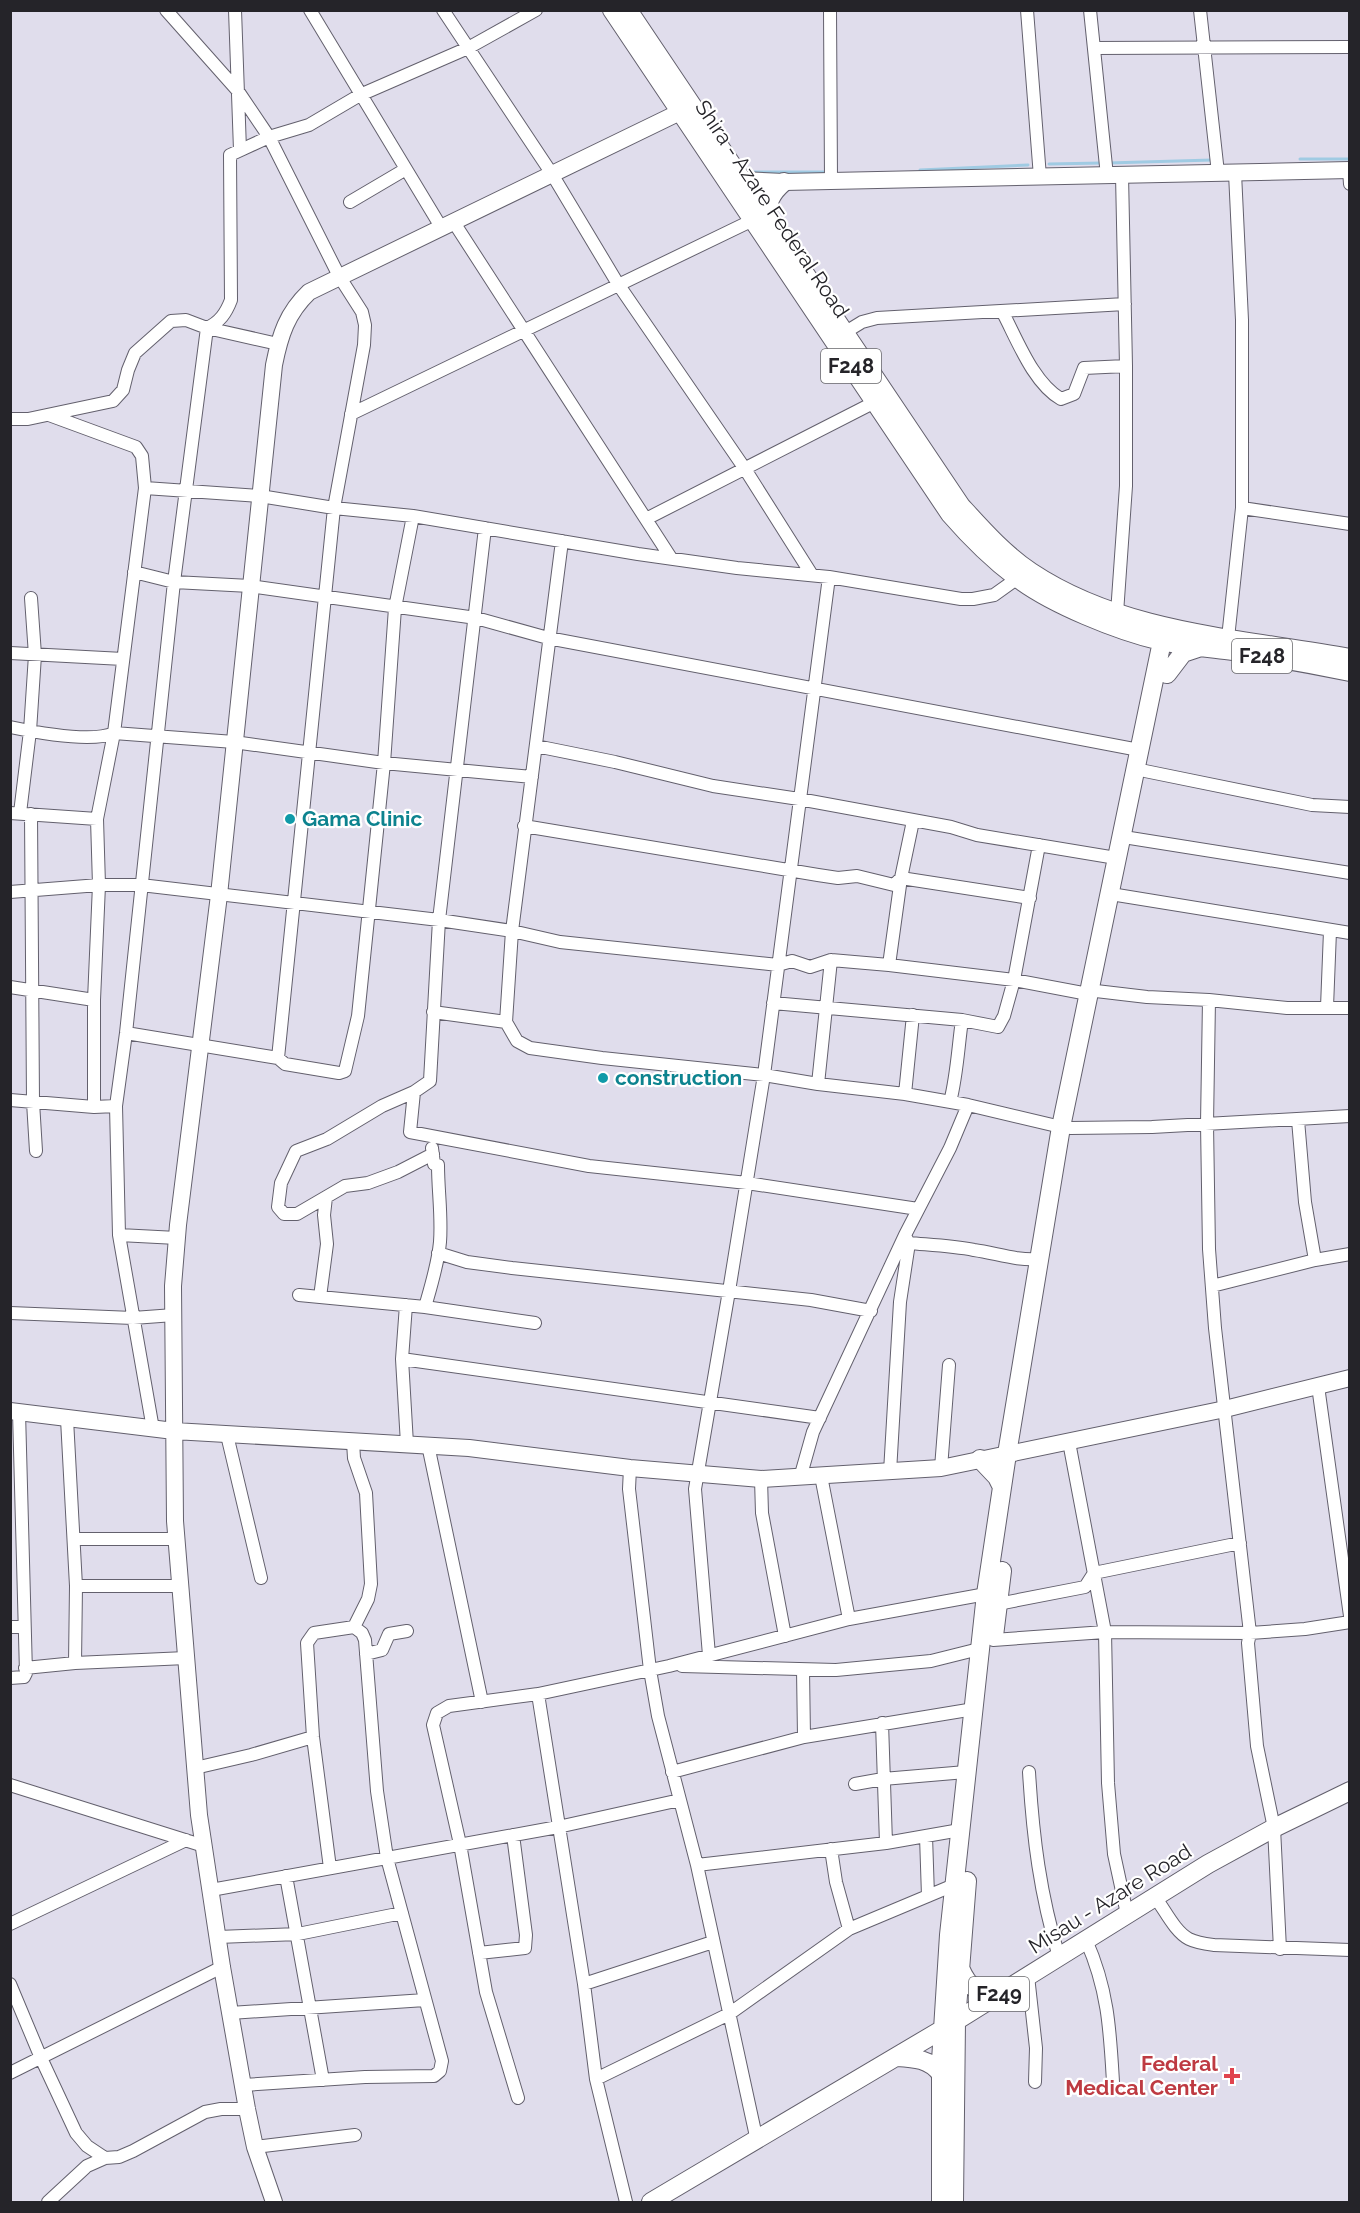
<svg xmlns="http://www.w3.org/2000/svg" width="1360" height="2213" viewBox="0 0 1360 2213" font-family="Raleway,sans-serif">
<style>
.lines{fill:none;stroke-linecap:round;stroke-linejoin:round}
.stream{stroke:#a0cbe3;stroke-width:3}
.street-casing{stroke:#63606d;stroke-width:14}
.secondary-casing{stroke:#63606d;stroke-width:18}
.primary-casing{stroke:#63606d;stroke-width:20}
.street{stroke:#fff;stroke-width:12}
.secondary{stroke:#fff;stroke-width:16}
.primary{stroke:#fff;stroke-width:18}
.culture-dot{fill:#0f9aa8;stroke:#fff;stroke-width:2}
.health-dot{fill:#e0444e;stroke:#fff;stroke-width:2}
.labels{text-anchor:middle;stroke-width:4.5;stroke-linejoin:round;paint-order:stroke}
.shield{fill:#fff;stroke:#666669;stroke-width:1.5}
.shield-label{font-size:20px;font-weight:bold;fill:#252429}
.street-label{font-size:21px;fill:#252429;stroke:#fff}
.culture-label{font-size:21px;font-weight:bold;fill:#0d838f;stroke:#fff;text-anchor:start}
.health-label{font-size:21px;font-weight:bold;fill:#be3a42;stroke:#fff;text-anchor:end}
</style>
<rect width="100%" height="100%" fill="#e0ddec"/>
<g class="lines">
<path class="stream" d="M1300,159H1350
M1108,163L1212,160
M1049,164L1102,163
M920,170L1028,165
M753,172H824"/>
<defs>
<path id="street" d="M166,10L238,91L269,137L339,276L362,312L365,325L364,345L334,508L278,1058
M235,10L240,150
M310,10L441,227
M443,10L552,174L618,284L745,469L812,575
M830,10L831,180
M1027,10L1040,177
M1090,10L1107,176
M1200,10L1218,173
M1094,48L1350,47
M1349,170L1350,184
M350,202L406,169
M453,221L671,558
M1002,311C1017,339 1033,383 1061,399L1074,394L1084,368L1126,366
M844,333L862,322L877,318L1125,304
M278,344L207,328C220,322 226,313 231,300L230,155L269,137L309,125L360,95L468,48L536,10
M351,414L753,220
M49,415L136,447L142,456L145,488L114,733L97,819L99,885L94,1000V1107
M10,419H28L113,401L123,390L128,370L135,353L171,321L186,320L207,328L174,582L126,1033L116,1106L119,1235L153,1429
M145,488L260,496L334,508L413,516L638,554L737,568L829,577L961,599H973L994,595L1022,575
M1242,508L1350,524
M646,519L875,402
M562,541L512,931L506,1022L517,1041L530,1048L602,1058L764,1075L818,1084L905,1094L968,1105L1061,1127
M134,572L174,582L250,586L476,618L548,638L1139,750
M1117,613L1126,486V366L1122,175
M1228,638L1242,508V320L1235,173
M10,653L123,659
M10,727C34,732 92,743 114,733L234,742L384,763L532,777
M536,746L615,762L713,786L799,799L951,827L977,835L1116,858
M1145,771L1312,805L1350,807
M10,813L97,819
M20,813L30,731L35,655L31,598
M31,814L33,1102L36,1151
M524,826L818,875L838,878L857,876L894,885L901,878L1030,898
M1130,838L1350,873
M10,892L99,885H141L439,920L512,931L560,942L778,965L792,961L810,967L831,960L889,965L1014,980L1088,994
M1117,895L1350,933
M889,965L901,878L913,821
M10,987L94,1000
M1096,991L1147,997L1209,1000L1287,1008H1350
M1209,1000L1207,1124L1209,1249L1215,1328L1250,1633L1248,1643L1257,1746L1274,1828L1280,1949
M773,1003L962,1020L998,1027L1004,1016L1014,980L1039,845
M1327,1007L1330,931
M433,1012L506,1022
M126,1033L278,1058L285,1064L339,1073L345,1071L358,1016L384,763L395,608L413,516
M818,1084L831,960
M414,1092L410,1132L589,1166L747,1183L918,1209
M905,1094L913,1015
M10,1100L94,1107L116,1106
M950,1102C957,1075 958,1048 962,1020
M1298,1120L1305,1202L1315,1260
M1070,1128L1152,1127L1350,1116
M433,1154L398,1172L368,1183L345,1186L297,1214H284L278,1207L281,1183L296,1151L327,1139L382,1106L414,1092L430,1081L439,920L485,528
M119,1235L177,1238
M909,1243C931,1245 953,1246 974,1250C996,1253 1017,1261 1039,1259
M438,1253L467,1262L512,1268L811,1300L871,1311
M1212,1286L1315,1260L1350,1254
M299,1295L425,1307L535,1323
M320,1297L327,1244L324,1215L326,1197
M406,1305L402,1359L407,1444
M425,1307C431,1286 438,1264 440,1242C442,1216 438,1191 438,1165L434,1164L432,1148
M10,1313L133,1318L174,1315
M402,1359L820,1418
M1318,1386L1350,1616
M67,1419L76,1586L75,1663
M227,1435L261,1578
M353,1442L354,1458L366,1493L371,1584L368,1599L354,1627
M1069,1442L1105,1632L1108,1783L1114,1854L1127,1914
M428,1445L482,1702
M630,1468L629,1489L650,1670L658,1716L697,1865L757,2141
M941,1468L949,1365
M890,1472L900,1302L909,1243L905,1236
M821,1476L849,1619
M800,1478L813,1432L905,1235L950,1148L968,1105
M761,1479L762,1513L785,1636
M74,1539H176
M76,1586H179
M998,1604L1085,1587L1094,1573L1240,1543
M10,1627H23
M993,1640L1105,1632L1250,1633L1305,1629L1350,1622
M366,1654L382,1650L389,1634L407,1631
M709,1655L695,1489L729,1291L764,1075L829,577
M682,1666L836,1670L931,1661L979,1649
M25,1668L75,1663L186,1658
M803,1670L804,1737
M10,1678L24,1677L26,1673L19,1412
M538,1694L584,1984L596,2079L626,2202
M882,1723L886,1843
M195,1768L251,1755L313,1737
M672,1772L804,1737L974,1709
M1029,1772C1033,1838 1040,1894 1059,1957
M855,1784L883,1779L966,1772
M10,1785L204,1846
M926,1836L928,1896
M831,1849L836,1882L849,1929
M697,1865L886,1843L960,1830
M286,1876L323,2080
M211,1890L558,1827L680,1800
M1155,1897C1165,1910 1175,1932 1189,1939C1197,1943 1206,1944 1214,1945L1350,1950
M10,1924L186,1840
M218,1937L298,1934L402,1913
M1086,1940C1108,1989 1110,2030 1113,2082
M479,1953L525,1948L526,1935L513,1835
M1028,1976L1036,2048L1035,2082
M10,1984L41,2058L76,2133L87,2146L105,2158
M584,1984L713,1942
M230,2013L425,2000
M10,2073L222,1967
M596,2079L729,2014L849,1929L954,1885
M243,2085L365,2077L434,2076L440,2071L442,2061L387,1858L377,1791L365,1640L362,1633L354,1627L314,1633L307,1643L313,1737L330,1868
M518,2098L486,1992L460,1844L433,1725L437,1713L449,1706L538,1694L669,1666L849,1619L986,1594
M255,2147L355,2135
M48,2202L87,2166L105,2158L119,2157L133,2151L205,2112L221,2109H247"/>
<path id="secondary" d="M741,180L784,182L1350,170
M10,1411L174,1431L469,1448L630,1468L761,1479L941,1468L1225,1409L1350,1378
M274,2202L255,2147L247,2109L222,1967L199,1815L175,1521L173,1286L178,1225L219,895L274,365C280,335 287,313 309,292L680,112"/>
<path id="primary" d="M612,10L950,514C970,537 992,559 1016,577C1051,604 1118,631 1161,641C1185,646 1209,648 1233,651C1272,657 1311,664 1350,672
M628,10L961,506C982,529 1004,554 1031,572C1124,634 1242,638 1350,658
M768,220C766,203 771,193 784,182
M1167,674L1183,653L1201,647
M980,1459L997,1477L1002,1487
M994,1636L1002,1571
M960,1968C970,1991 978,1993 1003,1992
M897,2057C915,2058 930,2059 941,2074
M651,2202L943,2029L1208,1864L1274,1828L1350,1791
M941,2202V2061L949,1935L986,1594L1007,1454L1061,1127L1165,627
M954,2202L956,2021L967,1881"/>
</defs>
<use href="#street" class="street-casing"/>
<use href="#secondary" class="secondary-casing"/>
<use href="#primary" class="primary-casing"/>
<use href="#street" class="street"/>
<use href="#secondary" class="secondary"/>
<use href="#primary" class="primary"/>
</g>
<g class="culture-dot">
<circle cx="290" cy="819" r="6"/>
<circle cx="603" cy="1078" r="6"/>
</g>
<path class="health-dot" d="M1229 2067h6v6h6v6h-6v6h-6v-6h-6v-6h6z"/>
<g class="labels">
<g class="shield">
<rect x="821" y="349" width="60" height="34" rx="4.5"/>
<rect x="1232" y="639" width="60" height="34" rx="4.5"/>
<rect x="969" y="1977" width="60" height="34" rx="4.5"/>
</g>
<g class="shield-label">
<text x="851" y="373">F248</text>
<text x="1262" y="663">F248</text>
<text x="999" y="2001">F249</text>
</g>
<g class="street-label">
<text transform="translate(772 209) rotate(56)" y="7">Shira - Azare Federal Road</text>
<text transform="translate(1110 1899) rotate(-32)" y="7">Misau - Azare Road</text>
</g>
<g class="culture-label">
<text x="302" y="826">Gama Clinic</text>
<text x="615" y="1085">construction</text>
</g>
<g class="health-label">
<text x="1218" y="2071">Federal<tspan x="1218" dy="24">Medical Center</tspan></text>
</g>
</g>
<rect width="1360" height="2213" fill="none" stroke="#252429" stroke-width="24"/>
</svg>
